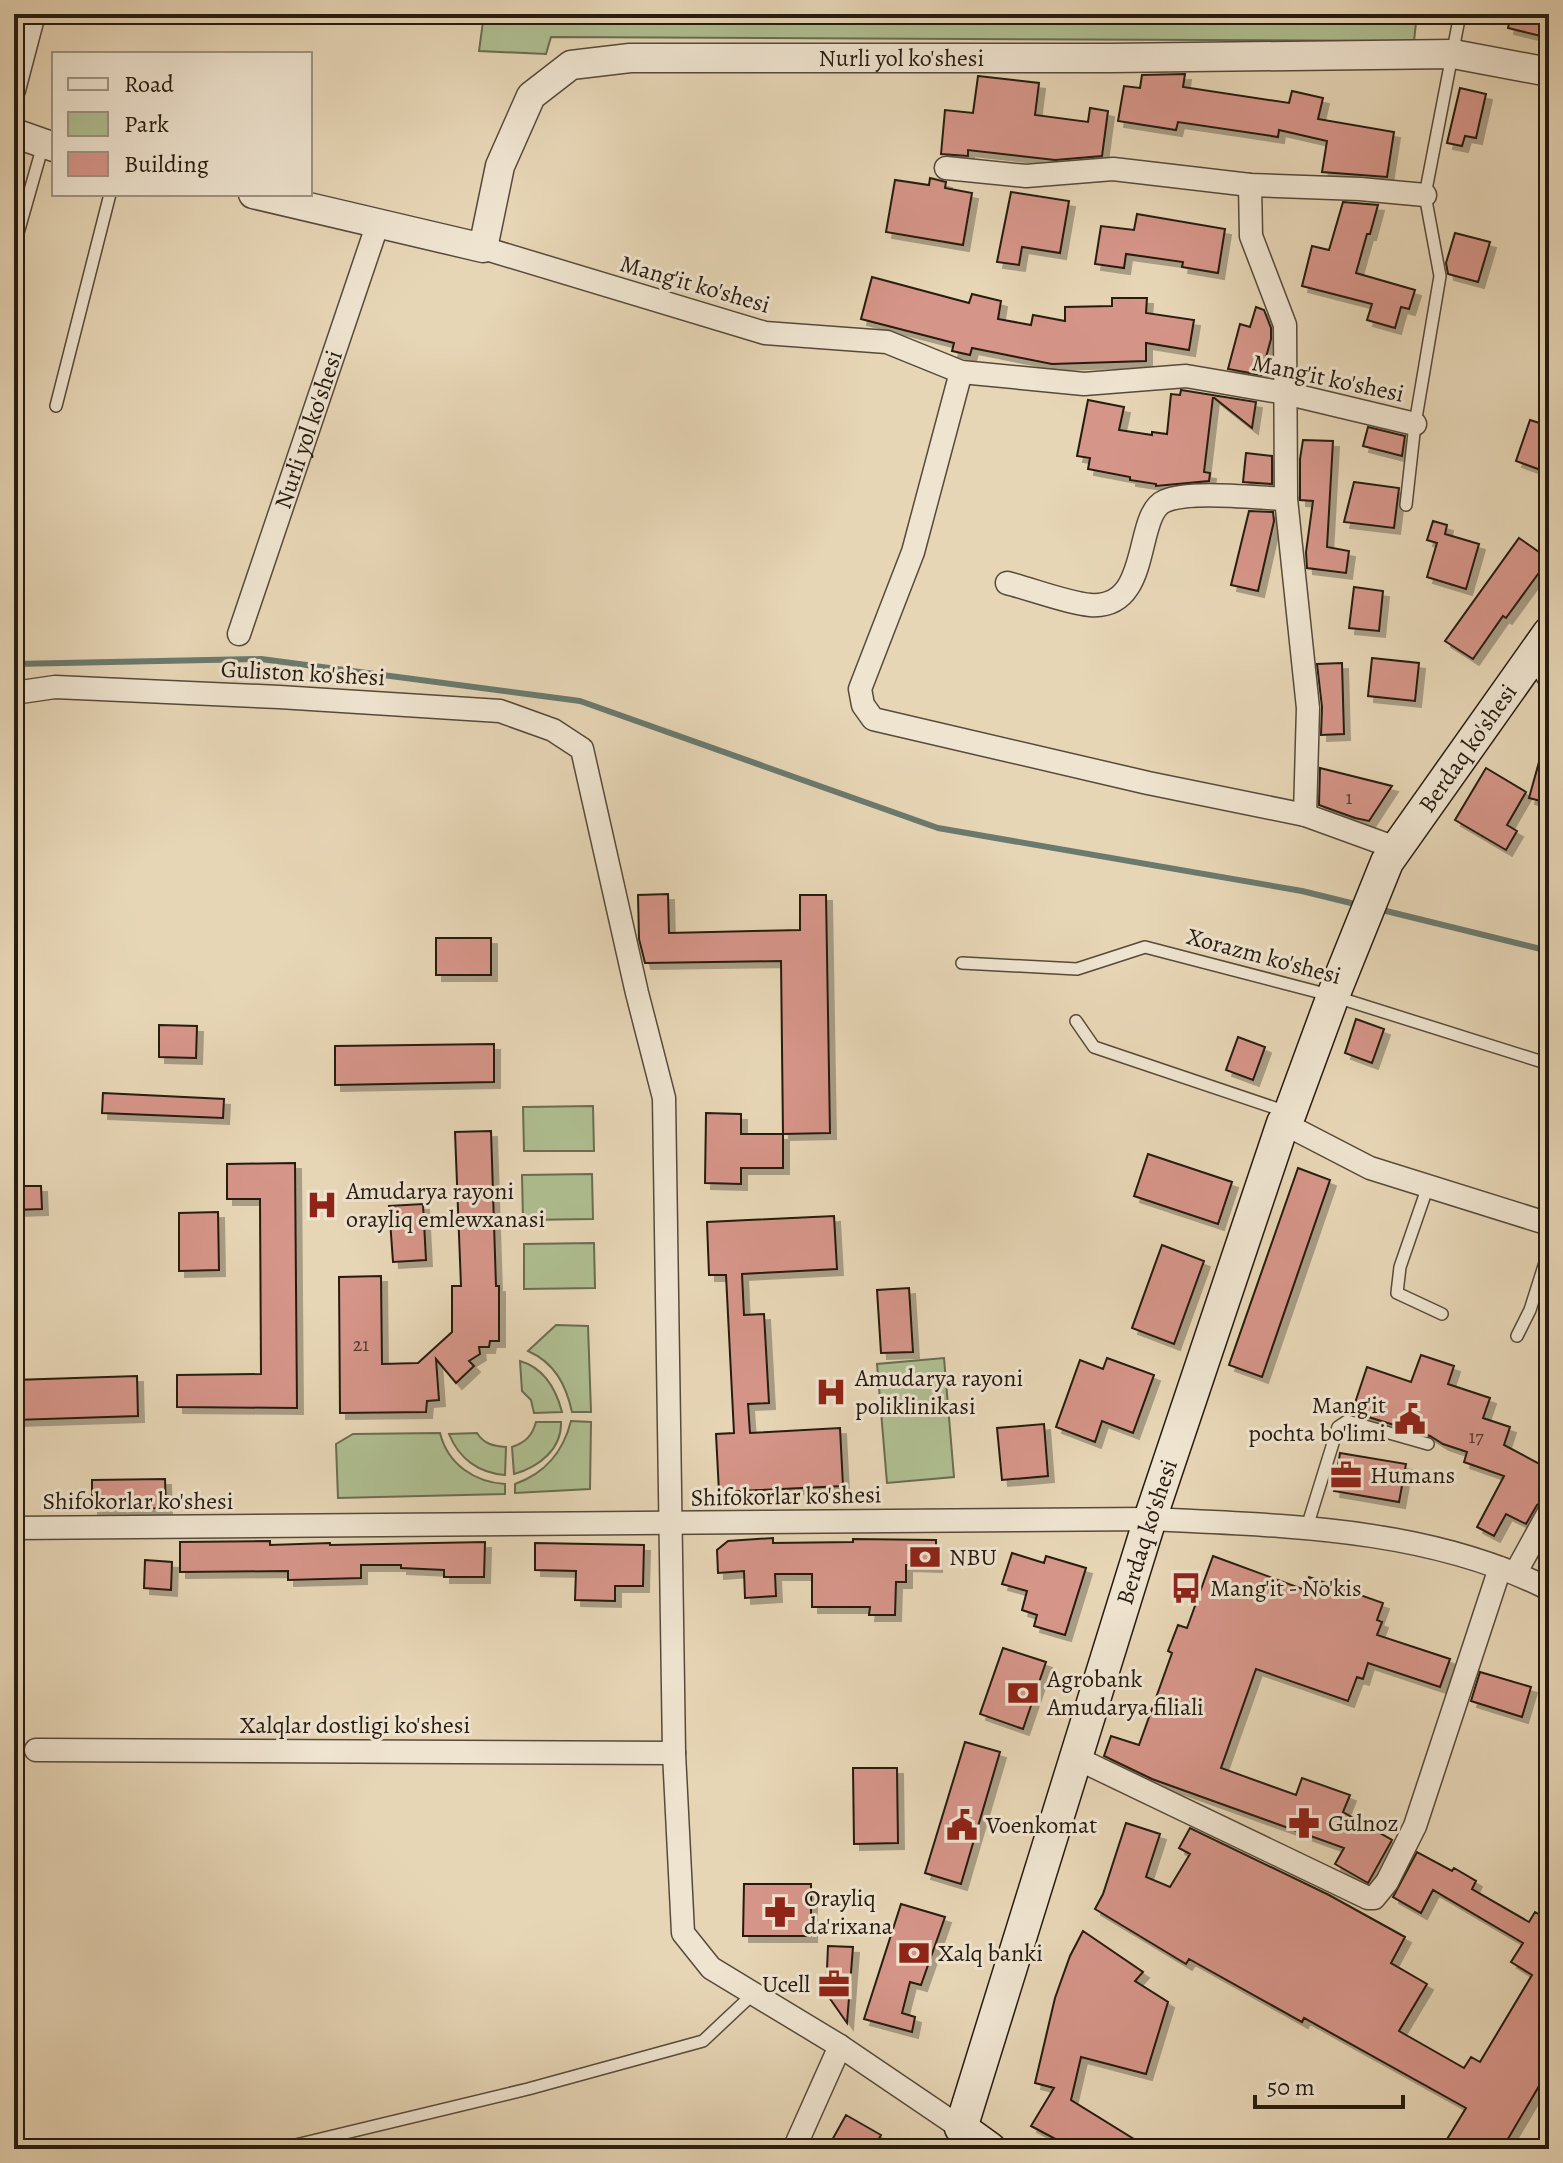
<svg xmlns="http://www.w3.org/2000/svg" width="1563" height="2163" viewBox="0 0 1563 2163" font-family="Alegreya,serif">
<style>
.green{fill:#afbf92;stroke:#6a6d51;stroke-width:2}
.lines{fill:none;stroke-linecap:round;stroke-linejoin:round}
.stream{stroke:#6a7a6e;stroke-width:6}
.building{fill:#d69589;stroke:#261b10;stroke-width:2;filter:url(#shadow)}
.service-casing{stroke:#564a3a;stroke-width:14}
.minor-casing{stroke:#564a3a;stroke-width:25}
.tertiary-casing{stroke:#564a3a;stroke-width:31}
.secondary-casing{stroke:#261b10;stroke-width:35}
.service{stroke:#efe4d0;stroke-width:11}
.minor{stroke:#efe4d0;stroke-width:22}
.tertiary{stroke:#efe4d0;stroke-width:28}
.secondary{stroke:#efe4d0;stroke-width:32}
.labels{text-anchor:middle;stroke-width:6;stroke-linejoin:round;paint-order:stroke}
.number-label{font-size:20px;fill:#523a2e}
.street-label{font-size:24px;fill:#261b10;stroke:#efe4d0}
.poi-label{font-size:24px;fill:#261b10;stroke:#efe4d0;text-anchor:start}
</style>
<defs>
<filter id="shadow"><feDropShadow dx="6" dy="6" stdDeviation="0" flood-color="#0004"/></filter>
</defs>
<rect width="100%" height="100%" fill="#e7d6b6"/>
<filter id="stains"><feTurbulence type="fractalNoise" baseFrequency=".0025" numOctaves="4"/><feColorMatrix values="0 0 0 0 .2 0 0 0 0 .09 0 0 0 0 .02 0 0 0 .5 -.17"/></filter>
<radialGradient id="worn" r=".72"><stop offset=".6" stop-color="#630" stop-opacity="0"/><stop offset="1" stop-color="#630" stop-opacity=".3"/></radialGradient>
<path class="green" d="M484,14H1417L1414,41L551,37L546,54L479,51Z
M593,1106L594,1151H524L523,1107Z
M592,1174L593,1219L523,1220L522,1175Z
M594,1243L595,1288L524,1289V1244Z
M556,1325L588,1326L591,1412H572C566,1385 555,1363 528,1351Z
M944,1358L954,1477L887,1483L877,1364Z
M520,1361C544,1368 556,1389 562,1412L534,1413L531,1400L522,1391Z
M571,1421L591,1422L590,1489L515,1493V1484C546,1473 563,1452 571,1421Z
M536,1422H561C562,1449 539,1467 514,1474L512,1447C526,1442 532,1436 536,1422Z
M440,1433C448,1465 475,1482 505,1484V1494L338,1498L336,1444L353,1434Z
M477,1433C484,1444 493,1446 506,1447L505,1475C479,1473 459,1459 449,1434Z"/>
<g class="lines">
<path class="stream" d="M14,664L261,659L580,701L938,828L1302,891L1359,905
M1378,909L1549,951"/>
</g>
<path class="building" d="M1511,14H1549V38L1508,28Z
M1185,74L1183,87L1289,103L1292,91L1323,98L1318,119L1394,132L1387,177L1322,172L1327,141L1279,130L1278,137L1178,122L1176,130L1118,121L1124,86L1140,88L1142,75Z
M978,76L1039,83L1035,115L1088,122L1090,108L1108,111L1102,156L1055,160L968,150V156L941,154L945,110L973,113Z
M1460,88L1486,94L1476,138L1465,136L1462,146L1447,143Z
M930,178L946,182L945,188L972,193L963,245L886,232L895,180L929,185Z
M1011,192L1069,201L1060,253L1022,247L1019,265L997,262Z
M1343,202L1378,205L1370,234H1367L1356,273L1415,290L1409,309L1401,307L1395,328L1367,320L1372,304L1302,286L1312,246L1329,250Z
M1137,214L1225,229L1218,273L1182,267L1183,262L1126,254L1124,268L1095,264L1101,226L1134,230Z
M1455,233L1490,242L1478,282L1448,274L1446,263Z
M872,277L969,303L972,294L1001,301L998,319L1031,325L1033,315L1065,321V307L1112,306V298H1147L1146,313L1194,320L1189,350L1146,343V361L1052,364L972,348L970,355L952,351L954,343L861,319Z
M1256,307L1264,310L1271,328V339L1261,375L1228,369L1240,324L1250,327Z
M1181,390L1256,402L1252,428L1213,397L1204,472L1210,473L1209,481L1156,486V484L1130,480V477L1088,469L1090,458L1077,456L1088,400L1124,407L1119,430L1152,435V432L1167,434L1171,394L1180,395Z
M1530,420L1549,426V473L1516,461Z
M1368,427L1405,436L1402,456L1363,446Z
M1303,440L1333,441L1327,547L1349,551L1346,573L1307,568L1306,552L1313,501L1300,500V459Z
M1246,453L1272,456V484L1243,482Z
M1354,482L1399,488L1394,528L1344,522Z
M1249,511L1273,512L1274,521L1258,591L1231,585Z
M1433,521L1447,525L1445,534L1479,544L1466,589L1427,577L1437,543L1427,540Z
M1519,538L1549,559L1506,618L1503,616L1473,659L1445,641Z
M1354,587L1383,591L1379,631L1349,628Z
M1372,658L1419,663L1415,701L1368,696Z
M1342,663L1344,734L1321,735L1322,707L1317,664Z
M1544,744H1549V803L1529,798Z
M1320,768L1392,786L1369,821L1355,818L1319,805Z
M1486,768L1526,792L1507,825L1517,831L1506,850L1455,820Z
M668,894L669,933L800,930V895H826L830,1133L783,1134L781,961L645,963L639,939L638,895Z
M436,938H491V975H436Z
M1356,1019L1384,1029L1372,1063L1345,1053Z
M159,1025L197,1026L196,1058L159,1057Z
M1238,1037L1265,1047L1253,1080L1226,1070Z
M494,1044V1082L335,1085V1046Z
M103,1093L224,1099L223,1118L102,1113Z
M706,1113L741,1114V1134H783V1168H741V1184L705,1183Z
M491,1131L496,1286H499V1341H490L489,1347H479L480,1354L469,1361L474,1366L456,1383L436,1359L439,1400L427,1401L426,1412L340,1413L339,1277L381,1276L382,1364L418,1363L452,1332V1286H461L455,1132Z
M1148,1154L1232,1182L1218,1224L1134,1196Z
M295,1163L297,1408L177,1407V1375L261,1374L260,1199H227V1164Z
M1298,1168L1330,1180L1262,1377L1229,1365Z
M14,1186H41L42,1209L14,1210Z
M423,1204L426,1260L393,1262L389,1206Z
M218,1212L219,1270L179,1271V1213Z
M834,1216L837,1269L742,1274L744,1315L764,1314L769,1403L748,1404L750,1433L840,1428L843,1486L719,1492L716,1434L734,1433L726,1275H709L707,1222Z
M1162,1245L1204,1261L1174,1344L1132,1328Z
M909,1288L913,1352L881,1353L877,1290Z
M1421,1355L1454,1366L1448,1384L1490,1398L1483,1418L1510,1427L1504,1445L1549,1469V1498L1537,1505L1526,1524L1506,1514L1494,1536L1477,1527L1504,1476L1464,1462L1467,1452L1443,1444L1430,1436L1352,1412L1367,1367L1411,1382Z
M1107,1358L1154,1375L1133,1433L1102,1421L1095,1442L1056,1427L1080,1360L1103,1369Z
M137,1376L138,1416L14,1420V1380Z
M1044,1424L1048,1476L1002,1480L997,1428Z
M1340,1453L1406,1464L1399,1502L1334,1491Z
M165,1479L166,1508L92,1509V1480Z
M773,1538V1543L853,1542V1539L936,1540V1566L906,1565V1582H896L895,1615H869L870,1607H812V1574H775L776,1596L745,1598L744,1571L718,1573L717,1550L728,1541Z
M270,1541V1545L330,1543V1545L485,1542L484,1577H444V1570L401,1568V1565H361V1578L288,1580V1571L180,1572V1542Z
M535,1543L644,1545L643,1586H615V1601L575,1600L576,1571L535,1570Z
M1012,1553L1044,1563L1046,1556L1086,1568L1065,1635L1034,1626L1037,1615L1022,1610L1027,1591L1002,1584Z
M1213,1556L1305,1590L1309,1577L1383,1603L1377,1620L1382,1622L1377,1635L1450,1659L1440,1687L1368,1663L1363,1679L1357,1677L1348,1701L1256,1669L1221,1768L1296,1795L1302,1778L1350,1795L1343,1812L1392,1840L1368,1883L1335,1864L1344,1848L1152,1779L1104,1756L1111,1736L1139,1745L1172,1653L1168,1651L1178,1625L1187,1628Z
M145,1560L172,1562L171,1590L144,1588Z
M1003,1648L1046,1662L1023,1729L980,1714Z
M1480,1672L1531,1687L1522,1717L1471,1701Z
M965,1742L1000,1752L961,1884L925,1873Z
M853,1768H897L898,1843L854,1844Z
M1126,1823L1160,1834L1146,1877L1170,1887L1190,1854L1179,1848L1190,1828L1329,1895L1405,1937L1391,1963L1427,1984L1399,2031L1464,2068L1471,2057L1480,2062L1532,1975L1511,1962L1523,1943L1433,1890L1421,1913L1393,1897L1417,1852L1452,1871L1454,1868L1476,1881L1472,1889L1529,1922L1535,1912L1549,1920V2069L1502,2149H1441L1466,2108L1304,2018L1302,2022L1189,1959L1186,1964L1095,1909L1103,1894Z
M744,1884H811V1936H743Z
M901,1904L945,1917L921,1985L910,1982L902,2013L915,2017L912,2032L864,2019Z
M1083,1931L1143,1972L1135,1981L1168,2002L1146,2074L1081,2057L1071,2100L1150,2149H1109L1095,2140L1089,2147L1074,2149L1031,2126L1054,2088L1035,2083L1055,1998L1070,1956Z
M828,1946L853,1947L847,2023L826,1993Z
M846,2115L881,2135L873,2149H827Z"/>
<g class="lines">
<defs>
<path id="service" d="M14,247L43,145
M56,406L110,194
M1406,505L1415,424L1440,276L1425,195L1460,14
M962,963L1077,969L1145,947L1333,996L1549,1064
M1076,1021L1094,1047L1287,1112
M1428,1186L1400,1267L1397,1293L1442,1314
M1517,1336L1530,1310L1549,1250
M1307,1527L1338,1427L1347,1421L1428,1444
M279,2149L528,2089L703,2041L753,1994"/>
<g id="minor">
<path d="M14,90L34,14"/>
<path d="M946,168L1026,176L1113,169L1250,185L1360,189L1425,195"/>
<path d="M1250,185L1251,236L1285,325L1286,499L1308,708L1305,815"/>
<path d="M483,248L765,333L887,342L961,372L1084,384L1186,376L1285,393L1415,424"/>
<path d="M961,372L913,552L860,689L863,705L873,719L1148,783L1305,815L1396,848"/>
<path d="M1007,583C1031,589 1067,603 1090,605C1153,610 1133,514 1165,501C1190,490 1256,498 1286,499"/>
<path id="s1" d="M239,634L378,223"/>
<path d="M1534,654L1549,678"/>
<path d="M14,693L55,687L279,697L500,711L553,730L582,749L637,993L664,1098L674,1753L683,1933L711,1968L840,2046L961,2128"/>
<path d="M1283,1123L1370,1168L1549,1224"/>
<path d="M14,1528L1150,1519C1285,1526 1426,1527 1549,1589"/>
<path d="M1516,1572L1549,1512"/>
<path d="M36,1750L674,1753"/>
<path d="M1074,1757L1368,1898H1374L1387,1882L1415,1826L1500,1568"/>
<path d="M794,2149L840,2046"/>
</g>
<g id="tertiary">
<path d="M14,133L54,147"/>
<path id="s2" d="M253,194L483,248L500,166L531,96L571,65L630,58H1111L1453,54L1549,72"/>
</g>
<g id="secondary">
<path id="s3" d="M990,2149L961,2128L1150,1519L1283,1123L1290,1113L1333,996L1387,862L1549,633"/>
</g>
</defs>
<use href="#service" class="service-casing"/>
<use href="#minor" class="minor-casing"/>
<use href="#tertiary" class="tertiary-casing"/>
<use href="#secondary" class="secondary-casing"/>
<use href="#service" class="service"/>
<use href="#minor" class="minor"/>
<use href="#tertiary" class="tertiary"/>
<use href="#secondary" class="secondary"/>
</g>
<defs>
<symbol id="hospital-bare" viewBox="-9 -9 18 18"><path d="M-5-5h3v3.5h4V-5h3V5h-3V1.5h-4V5h-3Z" fill="#8f2418" stroke="#efe4d0" stroke-width="2.5" paint-order="stroke"/></symbol>
<symbol id="civic-bare" viewBox="-9 -9 18 18"><path d="M-.6-6.5H3V-4.5H.6V-3L4-1V1h2V6H-6V1h2V-1L-.6-3ZM-1.2 2.5V6h2.4V2.5Z" fill="#8f2418" stroke="#efe4d0" stroke-width="2.5" paint-order="stroke"/></symbol>
<symbol id="office-bare" viewBox="-9 -9 18 18"><path d="M-6-3h4V-5.5h4V-3h4V5H-6ZM-1-4.5V-3h2v-1.5ZM-6 0V1H6V0Z" fill="#8f2418" stroke="#efe4d0" stroke-width="2.5" paint-order="stroke"/></symbol>
<symbol id="bank-bare" viewBox="-9 -9 18 18"><path d="M-6-4H6V4H-6ZM0-2.3a2.3 2.3 0 1 0 0 4.6a2.3 2.3 0 1 0 0-4.6Z" fill="#8f2418" stroke="#efe4d0" stroke-width="2.5" paint-order="stroke"/></symbol>
<symbol id="bus-bare" viewBox="-9 -9 18 18"><path d="M-5-6H5V4H4V6H2V4H-2V6H-4V4H-5ZM-3.5-4V0h7V-4ZM-3.5 1.2v1.5H-2V1.2ZM2 1.2v1.5H3.5V1.2Z" fill="#8f2418" stroke="#efe4d0" stroke-width="2.5" paint-order="stroke"/></symbol>
<symbol id="pharmacy-bare" viewBox="-9 -9 18 18"><path d="M-2-6h4v4h4v4h-4v4h-4v-4h-4v-4h4Z" fill="#8f2418" stroke="#efe4d0" stroke-width="2.5" paint-order="stroke"/></symbol>
</defs>
<g fill-rule="evenodd">
<use href="#hospital-bare" x="300" y="1183" width="44" height="44"/>
<use href="#hospital-bare" x="809" y="1370" width="44" height="44"/>
<use href="#civic-bare" x="1388" y="1397" width="44" height="44"/>
<use href="#office-bare" x="1324" y="1453" width="44" height="44"/>
<use href="#bank-bare" x="903" y="1535" width="44" height="44"/>
<use href="#bus-bare" x="1164" y="1566" width="44" height="44"/>
<use href="#bank-bare" x="1001" y="1671" width="44" height="44"/>
<use href="#pharmacy-bare" x="1282" y="1801" width="44" height="44"/>
<use href="#civic-bare" x="940" y="1803" width="44" height="44"/>
<use href="#pharmacy-bare" x="758" y="1890" width="44" height="44"/>
<use href="#bank-bare" x="892" y="1931" width="44" height="44"/>
<use href="#office-bare" x="812" y="1962" width="44" height="44"/>
</g>
<g class="labels">
<g class="number-label">
<text x="1349" y="804">1</text>
<text x="361" y="1351">21</text>
<text x="1476" y="1443">17</text>
</g>
<g class="street-label">
<text dy="8" stroke="none"><textPath href="#s2" startOffset="778">Nurli yol ko'shesi</textPath></text>
<text transform="translate(695 284) rotate(16)" y="8">Mang'it ko'shesi</text>
<text transform="translate(1328 378) rotate(12)" y="8">Mang'it ko'shesi</text>
<text dy="8" stroke="none"><textPath href="#s1" startOffset="216">Nurli yol ko'shesi</textPath></text>
<text transform="translate(303 673) rotate(3)" y="8">Guliston ko'shesi</text>
<text dy="8" stroke="none"><textPath href="#s3" startOffset="1512">Berdaq ko'shesi</textPath></text>
<text transform="translate(1264 956) rotate(15)" y="8">Xorazm ko'shesi</text>
<text transform="translate(786 1496) rotate(-1)" y="8">Shifokorlar ko'shesi</text>
<text x="138" y="1509">Shifokorlar ko'shesi</text>
<text dy="8" stroke="none"><textPath href="#s3" startOffset="660">Berdaq ko'shesi</textPath></text>
<text x="355" y="1733">Xalqlar dostligi ko'shesi</text>
</g>
<g class="poi-label">
<text x="346" y="1199">Amudarya rayoni<tspan x="346" dy="28">orayliq emlewxanasi</tspan></text>
<text x="855" y="1386">Amudarya rayoni<tspan x="855" dy="28">poliklinikasi</tspan></text>
<text x="1386" y="1413" text-anchor="end">Mang'it<tspan x="1386" dy="28">pochta bo'limi</tspan></text>
<text x="1370" y="1483">Humans</text>
<text x="949" y="1565">NBU</text>
<text x="1210" y="1596">Mang'it - No'kis</text>
<text x="1047" y="1687">Agrobank<tspan x="1047" dy="28">Amudarya filiali</tspan></text>
<text x="1328" y="1831">Gulnoz</text>
<text x="986" y="1833">Voenkomat</text>
<text x="804" y="1906">Orayliq<tspan x="804" dy="28">da'rixana</tspan></text>
<text x="938" y="1961">Xalq banki</text>
<text x="810" y="1992" text-anchor="end">Ucell</text>
</g>
</g>
<rect width="1563" height="2163" fill="none" stroke="#e7d6b6" stroke-width="48"/>
<rect x="16" y="16" width="1531" height="2131" fill="none" stroke="#261b10" stroke-width="4"/>
<rect x="24" y="24" width="1515" height="2115" fill="none" stroke="#261b10" stroke-width="2"/>
<rect x="52" y="52" width="260" height="144" fill="#efe4d0" stroke="#9f9483" stroke-width="2"/>
<rect x="68" y="78" width="40" height="12" fill="#efe4d0" stroke="#9f9483" stroke-width="2"/>
<text x="124" y="92" font-size="24" fill="#261b10">Road</text>
<rect x="68" y="112" width="40" height="24" fill="#afbf92" stroke="#9f9483" stroke-width="2"/>
<text x="124" y="132" font-size="24" fill="#261b10">Park</text>
<rect x="68" y="152" width="40" height="24" fill="#d69589" stroke="#9f9483" stroke-width="2"/>
<text x="124" y="172" font-size="24" fill="#261b10">Building</text>
<path d="M1255 2095v12h148v-12" fill="none" stroke="#261b10" stroke-width="4"/>
<text x="1267" y="2095" font-size="24" fill="#261b10" stroke="#efe4d0" stroke-width="6" paint-order="stroke">50 m</text>
<rect width="100%" height="100%" filter="url(#stains)"/>
<rect width="100%" height="100%" fill="url(#worn)"/>
</svg>
